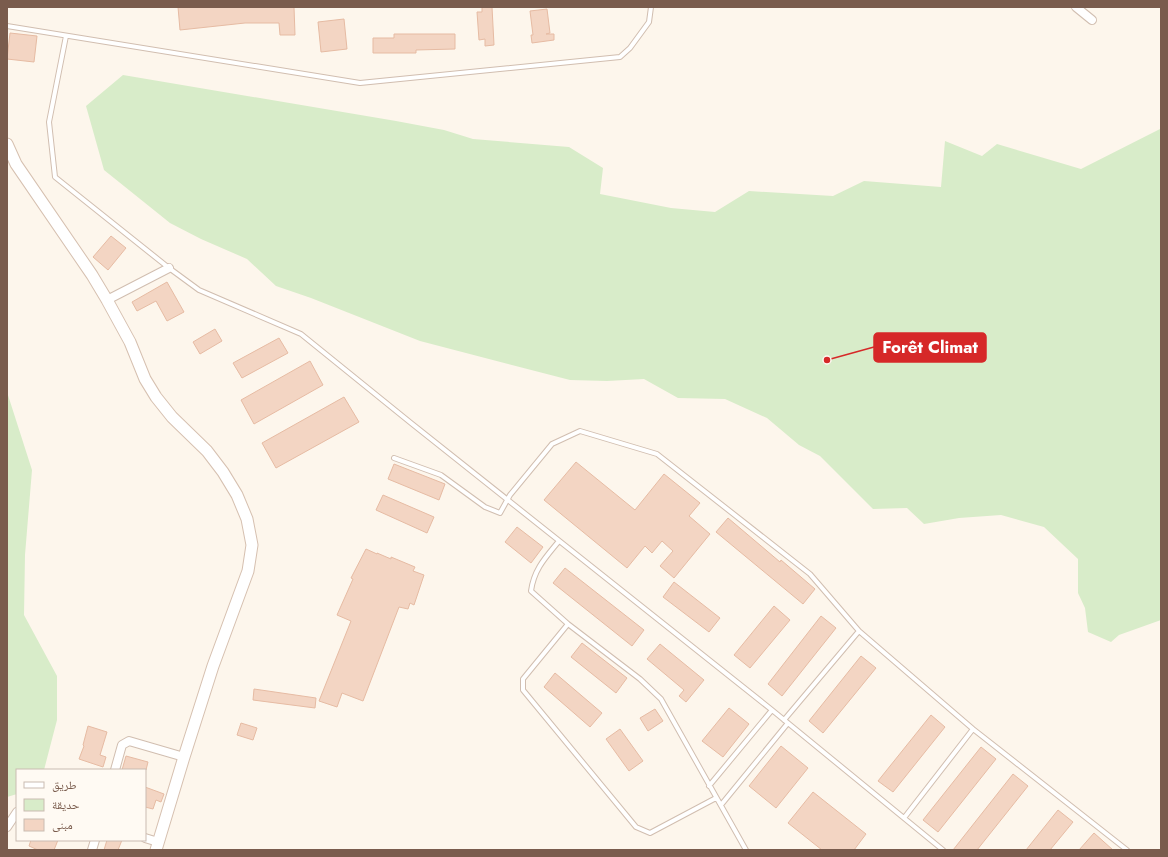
<svg xmlns="http://www.w3.org/2000/svg" width="1168" height="857" viewBox="0 0 1168 857" font-family="Jost,'Noto Naskh Arabic',sans-serif">
<style>
.green{fill:#d8ecc9}
.building{fill:#f3d5c3;stroke:#e6bba3}
.lines{fill:none;stroke-linecap:round;stroke-linejoin:round}
.lane-casing{stroke:#d1beb0;stroke-width:6}
.street-casing{stroke:#d1beb0;stroke-width:10}
.secondary-casing{stroke:#d6c0b0;stroke-width:13}
.lane{stroke:#fff;stroke-width:4}
.street{stroke:#fff;stroke-width:8}
.secondary{stroke:#fff;stroke-width:11}
.leader{fill:none;stroke:#d62828;stroke-width:1.5}
.callout-dot{fill:#d62828;stroke:#fffaf3;stroke-width:1.5}
.callout{fill:#d62828;stroke:#d62828;stroke-width:1.5}
.callout-label{font-size:17px;text-anchor:middle;font-weight:bold;fill:#fff}
</style>
<rect width="100%" height="100%" fill="#fdf6ec"/>
<path class="green" d="M123,75L396,121L444,130L473,139L569,147L603,168L600,194L671,208L715,212L749,191L833,196L864,181L941,187L945,141L982,156L997,144L1081,169L1160,129L1161,125V620L1119,635L1111,642L1088,632L1085,608L1078,593V559L1044,527L1001,515L959,518L924,524L907,508L873,509L820,456L799,445L767,418L725,399L678,398L644,379L607,381L570,380L420,341L311,298L276,286L247,259L201,239L170,223L104,170L86,106Z
M7,392L32,470L25,555L24,615L57,676V720L44,770H17V794L7,797Z"/>
<path class="building" d="M178,7H294L295,35H280L279,23H245L180,30Z
M482,7H492L494,45L485,46V39L479,40L477,12H482Z
M547,9L550,33L546,34H554V40L532,43L531,35H533L530,11Z
M344,19L347,49L321,52L318,22Z
M10,33L37,36L34,62L7,59Z
M394,34H455V49L416,50V53H373V38H394Z
M111,236L126,248L108,270L93,257Z
M167,282L184,312L167,321L156,301L137,311L132,302Z
M215,329L222,341L200,354L193,342Z
M279,338L288,353L242,378L233,363Z
M310,361L323,385L254,424L241,400Z
M344,397L359,422L276,468L262,443Z
M576,462L635,510L664,474L700,503L689,516L710,534L674,578L660,566L673,551L662,541L652,553L645,546L627,568L544,500Z
M394,464L445,484L439,500L388,479Z
M383,495L434,517L427,533L376,510Z
M728,518L780,562L781,560L815,589L803,604L716,532Z
M517,527L543,547L531,563L505,542Z
M366,549L377,554V553L391,559V557L415,567L413,571L424,575L414,605L410,603L408,609L399,607L363,701L342,693L337,707L319,701L351,621L337,615L353,579L351,578Z
M565,568L644,630L632,646L553,583Z
M674,582L720,618L709,632L663,597Z
M774,606L790,620L750,668L734,655Z
M821,616L836,628L782,696L768,684Z
M582,643L627,678L616,693L571,657Z
M660,644L704,680L686,702L679,696L684,690L647,659Z
M861,656L876,668L823,733L809,721Z
M555,673L602,713L590,727L544,687Z
M254,689L316,698L315,708L253,700Z
M729,708L749,724L723,757L702,741Z
M655,709L663,721L648,731L640,718Z
M931,715L945,727L893,792L878,781Z
M241,723L257,728L253,740L237,735Z
M88,726L107,732L100,755L106,757L103,767L79,759L84,746L83,745Z
M620,729L643,761L629,771L606,739Z
M781,746L808,768L776,808L749,786Z
M981,747L996,759L938,832L923,820Z
M126,756L148,762L146,770H122Z
M1013,774L1028,786L977,850H953Z
M145,787L164,794L161,802L156,800L153,809L145,807Z
M813,792L866,834L854,850H822L788,823Z
M1058,810L1073,822L1050,850H1026Z
M1094,833L1113,850H1079Z
M31,840H58L54,850H38L29,846Z
M107,840H122L118,850H104Z"/>
<g class="lines">
<defs>
<path id="lane" d="M7,26L360,83L620,57L630,48L649,22L651,7
M66,36L49,122L55,177L169,268L199,290L301,334L411,423L772,710L943,850
M394,458L441,475L485,507L500,513L510,495L552,444L580,431L657,454L810,574L859,631
M559,541C546,557 534,569 531,591L568,624L640,679L661,699L746,850
M568,624L523,679V690L636,827L650,833L716,798
M784,720L859,631L973,729L1127,850
M709,786L772,710
M721,805L788,723
M904,818L973,729"/>
<path id="street" d="M1076,7L1092,20
M107,300L169,268
M115,770L122,745L129,741L184,757
M7,827L17,812
M145,838L158,842
M92,850L95,840"/>
<path id="secondary" d="M7,144L16,164L92,275L107,300L130,342L145,379L156,397L172,417L207,451L223,472L237,495L247,519L252,545L248,571L213,666L184,757L156,850"/>
</defs>
<use href="#lane" class="lane-casing"/>
<use href="#street" class="street-casing"/>
<use href="#secondary" class="secondary-casing"/>
<use href="#lane" class="lane"/>
<use href="#street" class="street"/>
<use href="#secondary" class="secondary"/>
</g>
<path class="leader" d="M827 360L874 347"/>
<circle class="callout-dot" cx="827" cy="360" r="4"/>
<rect class="callout" x="874" y="333" width="112" height="29" rx="4"/>
<g class="callout-label">
<text x="930" y="353">Forêt Climat</text>
</g>
<rect width="1168" height="857" fill="none" stroke="#7a5c4d" stroke-width="16"/>
<rect x="16" y="769" width="130" height="72" fill="#fffaf3" stroke="#cabbb1"/>
<rect x="24" y="782" width="20" height="6" fill="#ffffff" stroke="#cabbb1"/>
<text x="52" y="789" font-size="12" fill="#7a5c4d">طريق</text>
<rect x="24" y="799" width="20" height="12" fill="#d8ecc9" stroke="#cabbb1"/>
<text x="52" y="809" font-size="12" fill="#7a5c4d">حديقة</text>
<rect x="24" y="819" width="20" height="12" fill="#f3d5c3" stroke="#cabbb1"/>
<text x="52" y="829" font-size="12" fill="#7a5c4d">مبنى</text>
</svg>
